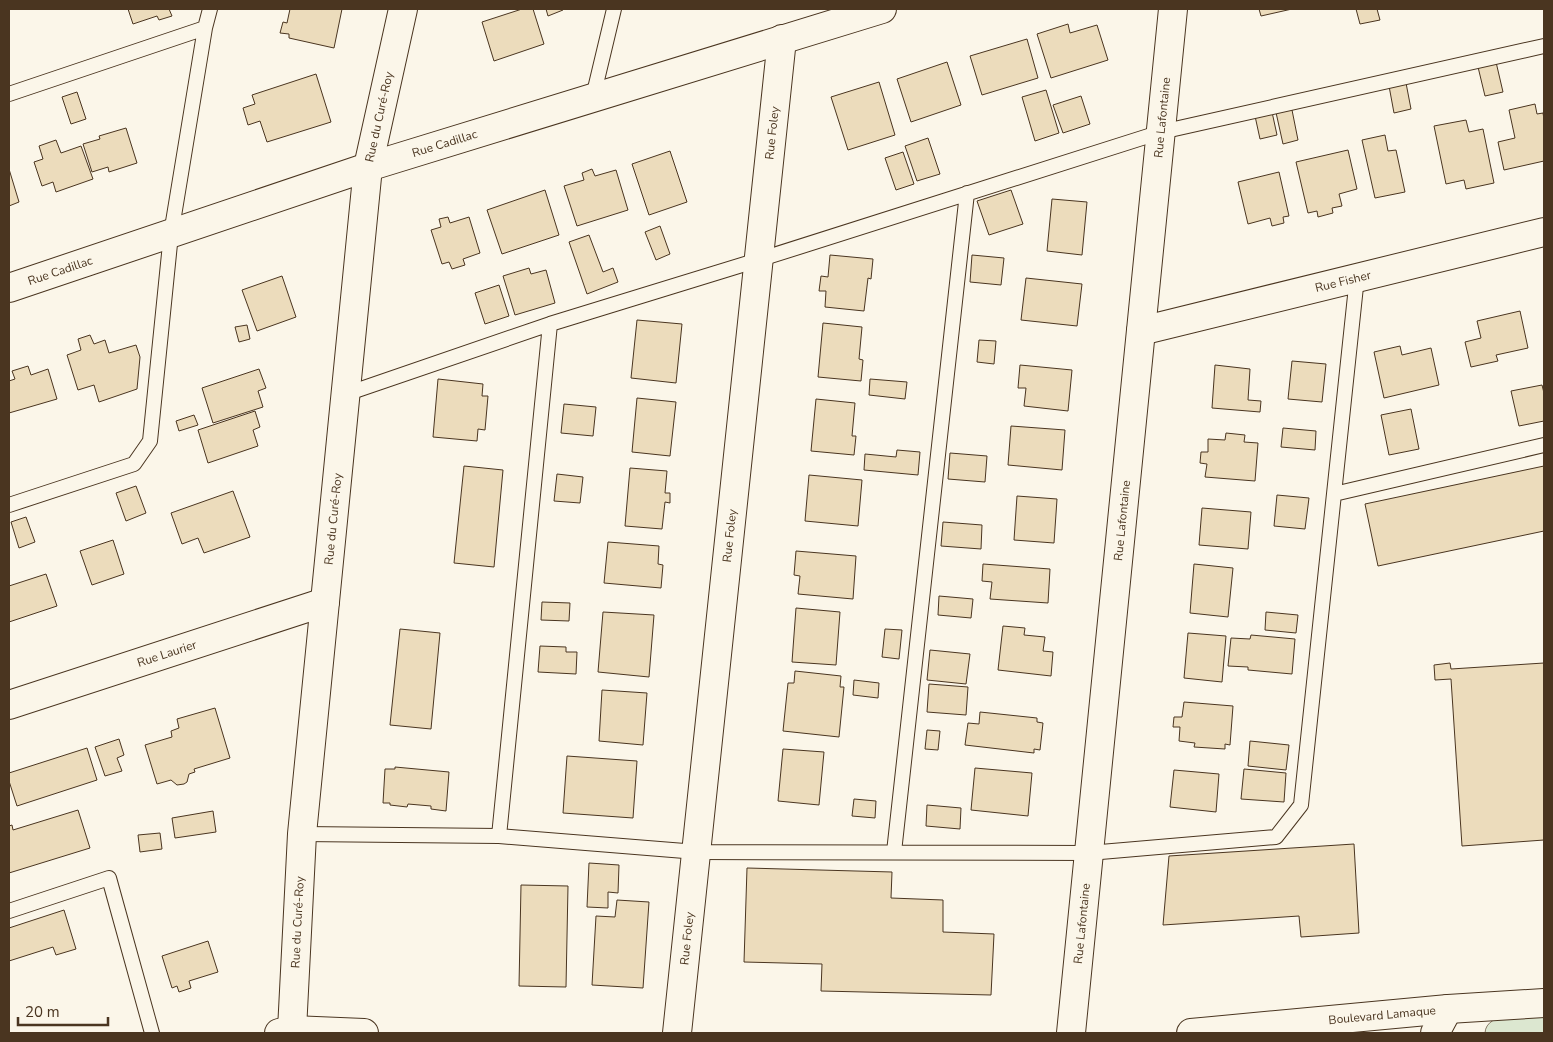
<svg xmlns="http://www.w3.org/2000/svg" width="1553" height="1042" viewBox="0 0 1553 1042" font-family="'Nunito Sans',sans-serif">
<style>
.green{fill:#dce7d0;stroke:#887966}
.building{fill:#ecdcbc;stroke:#4a3520}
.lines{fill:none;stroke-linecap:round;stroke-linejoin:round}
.lane-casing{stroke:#4a3520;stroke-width:16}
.street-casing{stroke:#4a3520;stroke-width:30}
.secondary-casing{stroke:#4a3520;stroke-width:30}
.lane{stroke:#fbf6e9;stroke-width:14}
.street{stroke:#fbf6e9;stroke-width:28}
.secondary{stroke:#fbf6e9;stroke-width:28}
.labels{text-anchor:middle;stroke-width:4;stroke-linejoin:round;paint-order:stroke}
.street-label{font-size:12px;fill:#4a3520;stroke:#fbf6e9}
</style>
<rect width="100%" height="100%" fill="#fbf6e9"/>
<path class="green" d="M1544,1014V1033H1485C1486,1011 1528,1015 1544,1014Z"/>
<path class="building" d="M128,9H169L172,16L159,20L157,16L133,24Z
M290,9H342L334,48L289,38V34L280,33L283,22L287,23Z
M522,9H533L544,44L494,61L482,22Z
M546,9H562L563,10L548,16Z
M1259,9H1292L1261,16Z
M1356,9H1377L1380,20L1360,24Z
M1068,24L1070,33L1097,25L1108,60L1051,78L1037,34Z
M1027,39L1038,78L982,95L970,56Z
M947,62L961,105L911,122L897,79Z
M1496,62L1503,92L1485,96L1478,67Z
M316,74L331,122L267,142L260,121L248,125L243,108L255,104L252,95Z
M879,82L895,135L848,150L831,97Z
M1406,83L1411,109L1394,113L1389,86Z
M1046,90L1059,133L1035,141L1022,97Z
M77,92L86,119L71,124L62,97Z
M1081,96L1090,124L1063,133L1053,105Z
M1535,104L1537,114L1543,113L1544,119V161L1504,170L1498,142L1515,138L1509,110Z
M1291,105L1298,140L1283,144L1275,108Z
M1272,112L1277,135L1260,139L1255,116Z
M1466,120L1469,132L1483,129L1494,183L1466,189L1464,180L1446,184L1434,126Z
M126,128L137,163L109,172L108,167L92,172L83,144L100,139L99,136Z
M1385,135L1388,151L1396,150L1405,192L1375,198L1362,140Z
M928,138L940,174L917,181L905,146Z
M56,140L61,153L81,146L93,179L56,192L53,182L42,186L34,162L43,159L39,146Z
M1348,150L1357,189L1339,194L1342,206L1332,208L1333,213L1318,217L1317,211L1308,213L1296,162Z
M670,151L687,202L649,215L632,164Z
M903,152L914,184L896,190L885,158Z
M9,169L19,202L9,206Z
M592,169L595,176L616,170L628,210L577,226L564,186L584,180L582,173Z
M1279,172L1289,216L1283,217L1284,223L1272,226L1270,218L1248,224L1238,182Z
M545,190L559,235L502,254L487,210Z
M1011,190L1023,224L989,235L977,201Z
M1052,199L1087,202L1082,255L1047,251Z
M448,217L450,223L469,217L480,253L463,259L465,265L452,269L449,262L442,264L431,230L441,227L439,219Z
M660,226L670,254L656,260L645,232Z
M589,235L603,272L613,268L618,282L587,294L569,242Z
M830,255L873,259L871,279L868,278L864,311L825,307L826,291H819L821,276L828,277Z
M972,255L1004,258L1001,285L970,282Z
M529,268L531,274L546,270L555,303L515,315L503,276Z
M282,276L296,317L257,331L242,290Z
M1026,278L1082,284L1077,326L1021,320Z
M499,285L509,316L485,324L475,293Z
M1520,311L1528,348L1496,355L1498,361L1471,367L1465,342L1481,338L1477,321Z
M637,320L682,324L676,383L631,378Z
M823,323L862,327L859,359L863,360L861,381L818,377Z
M247,325L250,339L239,342L235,327Z
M90,335L94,344L105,340L109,353L136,345L140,357L137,389L99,402L94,385L78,390L67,355L81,350L78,339Z
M979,340L996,341L994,364L977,362Z
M1400,346L1402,355L1431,348L1439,385L1384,398L1374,352Z
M1292,361L1326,364L1322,402L1288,399Z
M1020,365L1072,370L1068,411L1024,406L1026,388H1018Z
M1215,365L1250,369L1248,400L1261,401L1260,412L1212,408Z
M28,366L31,375L48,369L57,399L9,413V381L15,379L12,371Z
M259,369L266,388L258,391L263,407L213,423L202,388Z
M438,379L483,384L482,396H488L485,430L478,429L477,441L433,437Z
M870,379L907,382L905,399L869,395Z
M1542,385L1544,393V421L1519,426L1511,391Z
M637,398L676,402L670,456L632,452Z
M816,399L855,403L852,436H856L854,455L811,451Z
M564,404L596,407L593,436L561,433Z
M1411,409L1419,449L1389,455L1381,415Z
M255,411L260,427L253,430L258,446L208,463L198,430Z
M194,415L198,425L179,431L176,421Z
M1011,426L1065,430L1062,470L1008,465Z
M1283,428L1316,431L1315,450L1281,447Z
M1226,433L1245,435L1244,442L1258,443L1255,481L1205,477L1207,464L1200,463L1201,452H1208V439L1225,440Z
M897,450L920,452L918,475L864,470L865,454L896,457Z
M950,453L987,456L985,482L948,479Z
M464,466L503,470L494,567L454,563Z
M1544,466V531L1378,566L1365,504Z
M630,468L667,471L665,493H670V503L665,502L662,529L625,526Z
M557,474L583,477L580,503L554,501Z
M809,475L862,480L858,526L805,521Z
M136,486L146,513L126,521L116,493Z
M233,491L250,537L204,553L198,538L182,544L171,513Z
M1277,495L1309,498L1305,529L1274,526Z
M1017,496L1057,499L1054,543L1014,540Z
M1202,508L1251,512L1248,549L1199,545Z
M26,517L35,542L19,548L11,522Z
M943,522L982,525L981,549L941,546Z
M113,540L124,574L92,585L80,551Z
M608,542L659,546L658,564L663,565L661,588L604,583Z
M796,551L856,556L853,599L798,594L800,576L794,575Z
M983,564L1050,569L1048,603L990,599L992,582L982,581Z
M1194,564L1233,568L1228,617L1190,613Z
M46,574L57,606L9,622V586Z
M939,596L973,599L971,618L938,615Z
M542,602L570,603L569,621L541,620Z
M796,608L840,612L836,665L792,662Z
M603,612L654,615L649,677L598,672Z
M1266,612L1298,615L1296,633L1265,630Z
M1003,626L1025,628L1024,635L1045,637L1043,651L1053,652L1051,676L998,670Z
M400,629L440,633L431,729L390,725Z
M885,629L902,630L899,659L882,657Z
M1188,633L1226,636L1222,682L1184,678Z
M1251,635L1295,639L1292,674L1248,670V667L1228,666L1231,638L1250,639Z
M540,646L566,647V652H577L576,674L538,672Z
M930,650L970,654L966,684L927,680Z
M1450,663L1451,669L1544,663V840L1462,846L1451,679L1435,680L1434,665Z
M795,671L841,676L840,687H844L839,737L783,731L788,683H794Z
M854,680L879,683L878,698L853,695Z
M929,684L968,687L966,715L927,712Z
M602,690L647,693L643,745L599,741Z
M1184,702L1233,706L1230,745L1225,744V749L1194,747L1195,743L1179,741L1180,727H1173L1174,717H1182Z
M215,708L230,758L194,769L195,772L189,774L187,782L184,784L177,785L171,780L157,784L145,745L172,737L171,731L179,728L177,719Z
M980,712L1037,718V722L1043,723L1040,750L1034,749V753L965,745L968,723L979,724Z
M927,730L940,731L938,750L925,749Z
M119,739L124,755L117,758L122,771L105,776L95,747Z
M1250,741L1289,745L1286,770L1248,766Z
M87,748L97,780L17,806L9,781V773Z
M783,749L824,752L819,805L778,801Z
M567,756L637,761L633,818L563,813Z
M395,767L449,772L446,811L431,809V806L408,804L407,807L390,805V803H383L385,769H395Z
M975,768L1032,773L1028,816L971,810Z
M1244,769L1286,773L1284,802L1241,799Z
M1174,770L1219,774L1216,812L1170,807Z
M854,799L876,801L875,818L852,816Z
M927,805L961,808L960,829L926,826Z
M78,810L90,848L9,873V826L12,825L13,830Z
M213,811L216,832L175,838L172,818Z
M160,833L162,849L140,852L138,835Z
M1354,844L1359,933L1301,937L1299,916L1163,925L1169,856Z
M589,863L619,865L618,893L608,892V908L587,907Z
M747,868L892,872L891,898L943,900V932L994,934L991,995L821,991L822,964L744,962Z
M521,885L568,886L566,987L519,986Z
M617,900L649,902L643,988L592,985L596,916L615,917Z
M64,910L76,949L56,955L53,947L9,961V928Z
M208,941L218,972L189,981L191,988L179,992L177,986L172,988L162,956Z"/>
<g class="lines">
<defs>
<path id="lane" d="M9,94L205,28
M593,97L614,9
M346,394L550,324L758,260L1161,132L1544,46
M1334,494L1544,445
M9,505L134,464L150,441L171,234L205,28L210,9
M302,834L499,836L697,852L1089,853L1276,837L1301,805L1357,277
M499,836L550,324
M894,852L967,193
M9,911L109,878L152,1033"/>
<g id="street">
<path id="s1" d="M9,288L368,167L882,9"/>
<path id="s2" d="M1141,331L1544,232"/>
<path id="s3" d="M9,705L325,602"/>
<path id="s4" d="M293,1033L292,1030L302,834L368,167L403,9"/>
<path id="s5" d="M677,1033L782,39"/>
<path id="s6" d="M1071,1033L1173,9"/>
<path d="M1435,1033L1448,1009"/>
</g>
<g id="secondary">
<path d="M279,1033L292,1030L364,1033"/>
<path id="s7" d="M1191,1033L1448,1009L1544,1003"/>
</g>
</defs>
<use href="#lane" class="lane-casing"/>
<use href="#street" class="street-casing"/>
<use href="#secondary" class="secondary-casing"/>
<use href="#lane" class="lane"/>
<use href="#street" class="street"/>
<use href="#secondary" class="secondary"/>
</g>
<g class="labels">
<g class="street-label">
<text dy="4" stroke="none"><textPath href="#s4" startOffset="921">Rue du Curé-Roy</textPath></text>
<text dy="4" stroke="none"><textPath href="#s6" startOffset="920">Rue Lafontaine</textPath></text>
<text dy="4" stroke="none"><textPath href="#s5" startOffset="905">Rue Foley</textPath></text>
<text dy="4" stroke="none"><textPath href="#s1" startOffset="459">Rue Cadillac</textPath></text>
<text dy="4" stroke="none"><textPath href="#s1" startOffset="54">Rue Cadillac</textPath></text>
<text dy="4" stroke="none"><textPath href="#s2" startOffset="208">Rue Fisher</textPath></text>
<text dy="4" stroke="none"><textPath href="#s4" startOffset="516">Rue du Curé-Roy</textPath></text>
<text dy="4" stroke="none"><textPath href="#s6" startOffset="515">Rue Lafontaine</textPath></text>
<text dy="4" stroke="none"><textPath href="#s5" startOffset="500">Rue Foley</textPath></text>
<text dy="4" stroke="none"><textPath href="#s3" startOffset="166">Rue Laurier</textPath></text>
<text dy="4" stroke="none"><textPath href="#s4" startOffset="111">Rue du Curé-Roy</textPath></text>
<text dy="4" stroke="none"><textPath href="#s6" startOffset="110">Rue Lafontaine</textPath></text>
<text dy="4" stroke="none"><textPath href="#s5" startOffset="95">Rue Foley</textPath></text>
<text dy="4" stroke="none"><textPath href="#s7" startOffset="192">Boulevard Lamaque</textPath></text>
</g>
</g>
<rect width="1553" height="1042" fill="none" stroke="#4a3520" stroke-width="20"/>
<path d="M18 1017v8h90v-8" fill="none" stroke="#4a3520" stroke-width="2.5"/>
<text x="25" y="1017" font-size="15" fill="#4a3520" stroke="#fbf6e9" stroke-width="4" paint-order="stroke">20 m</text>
</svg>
